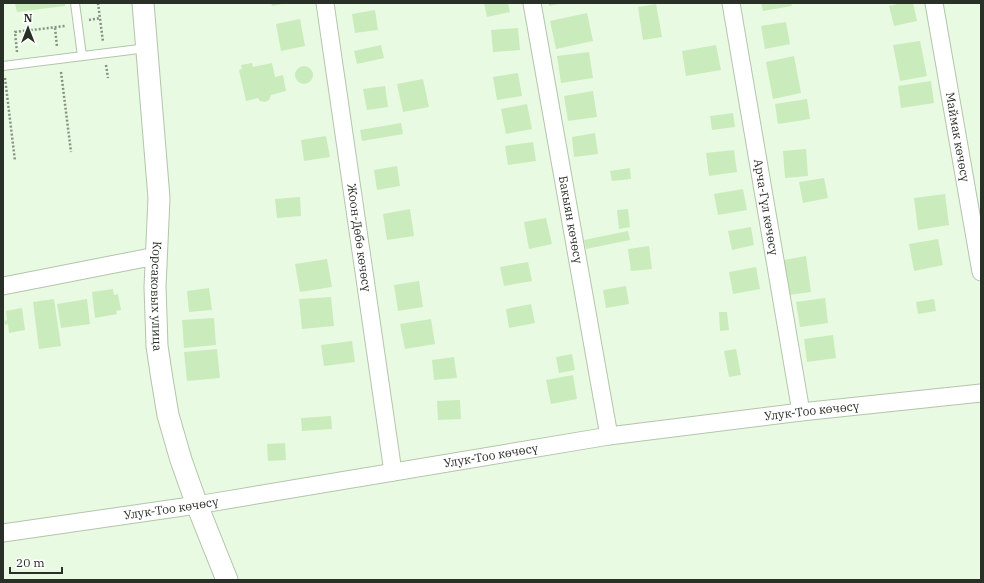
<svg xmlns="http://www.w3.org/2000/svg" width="984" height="583" viewBox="0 0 984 583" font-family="'IBM Plex Serif',serif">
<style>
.building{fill:#caebbc}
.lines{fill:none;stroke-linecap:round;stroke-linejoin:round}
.service-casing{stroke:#b4c4ad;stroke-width:10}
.minor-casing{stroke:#b4c4ad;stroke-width:19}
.tertiary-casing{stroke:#b4c4ad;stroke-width:23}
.path{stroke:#879282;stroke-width:2.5;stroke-dasharray:2 2;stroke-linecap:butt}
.service{stroke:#fff;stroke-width:8}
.minor{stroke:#fff;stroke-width:17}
.tertiary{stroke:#fff;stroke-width:21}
.labels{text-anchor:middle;stroke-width:3;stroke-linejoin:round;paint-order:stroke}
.street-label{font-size:12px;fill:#293027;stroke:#fff}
</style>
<rect width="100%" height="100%" fill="#e9fae2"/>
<path class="building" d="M15,3H65V6L17,12Z
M271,3H282V4L272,6Z
M484,3H508L510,12L487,17Z
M549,3H559V4L549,6Z
M761,3H791L792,6L763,11Z
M901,3H913L917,21L894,26L889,6Z
M656,4L662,37L643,40L638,7Z
M375,10L378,30L355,33L352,14Z
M587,13L593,41L556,49L550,21Z
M300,19L305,46L281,51L276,24Z
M786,22L790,44L765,49L761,26Z
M518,28L520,50L493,52L491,30Z
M920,41L927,76L900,81L893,45Z
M381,45L384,58L357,64L354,51Z
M716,45L721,70L686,76L682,51Z
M589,52L593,78L561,83L557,56Z
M794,56L801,93L773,99L766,62Z
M252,63L253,67L272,63L275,77L283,75L286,91L271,95L269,100L265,102L260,101L258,98L246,101L239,70L242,69L241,65Z
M295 75a9 9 0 1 1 18 0a9 9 0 1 1-18 0Z
M518,73L522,96L497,100L493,77Z
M423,79L429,107L403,112L397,84Z
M931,81L934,103L901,108L898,86Z
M385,86L388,107L367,110L363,89Z
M593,91L597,117L568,121L564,96Z
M807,99L810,119L778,124L775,104Z
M527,104L532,129L506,134L501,109Z
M733,113L735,127L712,130L710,116Z
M401,123L403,134L362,141L360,130Z
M595,133L598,154L574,157L572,137Z
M326,136L330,157L304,161L301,140Z
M533,142L536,161L508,165L505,146Z
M806,149L808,176L785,178L783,151Z
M734,150L737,172L709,176L706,153Z
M397,166L400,186L377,190L374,170Z
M630,168L631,179L612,181L610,171Z
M824,178L828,198L803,203L799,182Z
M743,189L747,210L718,215L714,194Z
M945,194L949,225L918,230L914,198Z
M300,197L301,216L277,218L275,199Z
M410,209L414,236L387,240L383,214Z
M628,209L630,227L619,229L617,210Z
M546,218L552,244L529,249L524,222Z
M751,227L754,245L732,250L728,231Z
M628,231L630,240L586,249L584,240Z
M938,239L943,265L914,271L909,244Z
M649,246L652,269L631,271L628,249Z
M806,256L811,292L789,295L784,260Z
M327,259L332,287L300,292L295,264Z
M528,262L532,281L504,286L500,267Z
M756,267L760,289L733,294L729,272Z
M419,281L423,307L398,311L394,285Z
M626,286L629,304L606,308L603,290Z
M209,288L212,310L189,312L187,291Z
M113,289L114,295L118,294L121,310L116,311L117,314L95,318L92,292Z
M331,297L334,326L302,329L299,299Z
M825,298L828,323L800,327L796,302Z
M54,299L61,346L39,349L33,302Z
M87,299L90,324L61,328L57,304Z
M934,299L936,311L918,314L916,302Z
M531,304L535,323L509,328L506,309Z
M22,308L25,330L9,333L8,324L5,325L4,321L7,320L6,311Z
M719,312H727L729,330L720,331Z
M214,318L216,345L184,348L182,320Z
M431,319L435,344L405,349L400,324Z
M833,335L836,358L807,362L804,339Z
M352,341L355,362L324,366L321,345Z
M217,349L220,378L187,381L184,352Z
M736,349L741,375L729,377L724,351Z
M572,354L575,370L559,373L556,357Z
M454,357L457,378L434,380L432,360Z
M573,375L577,399L551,404L546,380Z
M460,400L461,419L438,420L437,401Z
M331,416L332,429L302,431L301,418Z
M285,443L286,460L268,461L267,444Z"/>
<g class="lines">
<defs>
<path id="service" d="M75,3L82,56
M3,66L147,48"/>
<g id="minor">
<path id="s1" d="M325,3L393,472"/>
<path id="s2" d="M532,3L609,436"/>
<path id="s3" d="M731,3L801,412"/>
<path id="s4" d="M934,3L981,272"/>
<path d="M3,286L156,256"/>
<path id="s5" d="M3,533L197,505L609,436L801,412L981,393"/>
</g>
<g id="tertiary">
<path id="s6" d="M143,3L159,198L155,287L157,346L162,379L168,415L181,460L197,505L227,580"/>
</g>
</defs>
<use href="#service" class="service-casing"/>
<use href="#minor" class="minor-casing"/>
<use href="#tertiary" class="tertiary-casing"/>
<path class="path" d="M98,3L103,42
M89,20L100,18
M55,28L57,47
M17,52L15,32L65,26
M106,65L108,78
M61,72L71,152
M5,78L15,161"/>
<use href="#service" class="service"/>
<use href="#minor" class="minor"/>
<use href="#tertiary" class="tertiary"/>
</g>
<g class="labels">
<g class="street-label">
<text dy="4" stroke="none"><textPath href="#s4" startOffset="136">Маймак көчөсү</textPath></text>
<text dy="4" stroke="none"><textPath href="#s3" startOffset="207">Арча-Гүл көчөсү</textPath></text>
<text dy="4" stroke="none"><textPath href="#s2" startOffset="220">Бакыян көчөсү</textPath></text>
<text dy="4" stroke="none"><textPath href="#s1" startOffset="237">Жоон-Дөбө көчөсү</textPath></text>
<text dy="4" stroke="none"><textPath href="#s6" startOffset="294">Корсаковых улица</textPath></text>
<text dy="4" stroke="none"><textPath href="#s5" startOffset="818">Улук-Тоо көчөсү</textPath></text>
<text dy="4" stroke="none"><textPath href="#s5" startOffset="494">Улук-Тоо көчөсү</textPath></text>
<text dy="4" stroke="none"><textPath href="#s5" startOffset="170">Улук-Тоо көчөсү</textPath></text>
</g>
</g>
<rect width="984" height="583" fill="none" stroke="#293027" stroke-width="8"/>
<g transform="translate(28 28)" stroke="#ffffff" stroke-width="3" paint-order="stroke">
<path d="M0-3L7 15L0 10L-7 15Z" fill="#293027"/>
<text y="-6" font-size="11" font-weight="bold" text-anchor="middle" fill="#293027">N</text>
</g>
<path d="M10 567v6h52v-6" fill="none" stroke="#293027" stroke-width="2"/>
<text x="16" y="567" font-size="12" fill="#293027" stroke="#ffffff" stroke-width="3" paint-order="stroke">20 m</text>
</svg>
